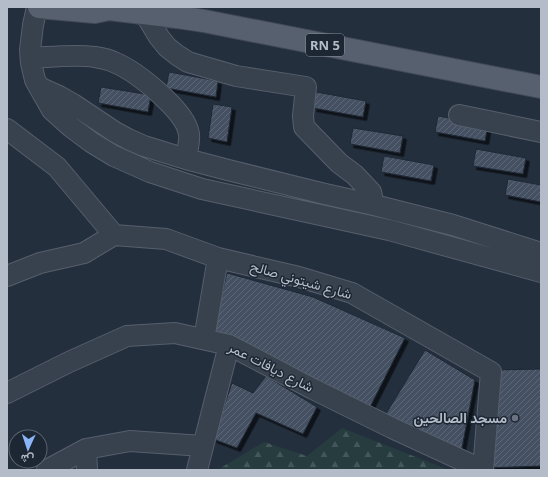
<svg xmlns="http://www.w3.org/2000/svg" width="548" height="477" viewBox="0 0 548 477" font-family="'Noto Sans',Vazirmatn,sans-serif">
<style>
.forest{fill:url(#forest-firs)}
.building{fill:url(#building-hatch);stroke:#1f2835;filter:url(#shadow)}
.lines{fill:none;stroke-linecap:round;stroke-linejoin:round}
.minor-casing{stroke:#565f6c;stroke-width:22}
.major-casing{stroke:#414a57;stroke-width:24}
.minor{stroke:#38414e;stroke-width:20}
.major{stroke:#56606e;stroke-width:22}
.worship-dot{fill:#6b7280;stroke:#1d2633;stroke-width:1.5}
.labels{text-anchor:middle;stroke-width:3;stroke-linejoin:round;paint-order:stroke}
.shield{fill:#1d2633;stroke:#878f9c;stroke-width:1}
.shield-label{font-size:13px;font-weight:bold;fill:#b4bcc9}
.street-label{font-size:14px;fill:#b4bcc9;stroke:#1d2633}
.poi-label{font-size:14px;font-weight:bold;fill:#b4bcc9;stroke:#1d2633;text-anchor:end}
</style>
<defs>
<pattern id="forest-firs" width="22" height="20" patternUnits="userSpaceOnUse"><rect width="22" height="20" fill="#263c3f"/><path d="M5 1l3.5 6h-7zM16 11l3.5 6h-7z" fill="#435659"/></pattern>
<pattern id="building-hatch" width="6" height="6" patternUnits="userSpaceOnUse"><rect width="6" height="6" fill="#455162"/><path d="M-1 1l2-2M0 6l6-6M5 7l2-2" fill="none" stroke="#5d6877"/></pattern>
<filter id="shadow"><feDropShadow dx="3.5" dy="3.5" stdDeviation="0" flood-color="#0009"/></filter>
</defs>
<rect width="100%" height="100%" fill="#242f3e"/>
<path class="forest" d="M342,428L449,470H219V469L264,442L307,456Z"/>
<path class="building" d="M169,72L218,81L216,97L166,88Z
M101,87L151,95L148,112L98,103Z
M316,92L366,101L363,117L313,108Z
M213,104L232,107L227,142L208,138Z
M438,116L488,125L485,141L435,132Z
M353,128L403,136L400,153L350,144Z
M476,149L526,158L523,174L473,166Z
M384,156L434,165L431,181L381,172Z
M508,179L541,185V202L505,195Z
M227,273L313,297L405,338L368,411L213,332Z
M425,350L475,380L461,453L384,417Z
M541,369V466L485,468L493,370Z
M266,376L317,407L303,434L256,413L237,448L213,439L232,383L253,393Z"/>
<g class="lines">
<defs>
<path id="minor" d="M37,7L33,25L30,50L31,63L35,80L52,110L71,127L91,142L114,156L150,172L202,189L389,230L541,272
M141,7L159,37L167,47L177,55L188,62L236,76L306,87L303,116L304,127L339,163L355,175L371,192L374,205L453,225L541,253
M31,58C52,57 74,54 95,57C102,58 110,60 116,63C137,72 186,111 189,134C190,142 187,151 186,159
M39,87L59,96L73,104L115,132L128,139L144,146L186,159L228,170L325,194L374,205
M459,115L541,132
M7,129L57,167L114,235
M7,276L40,263L84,253L114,235L166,239L218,258L299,277L352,293L491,372L483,470L392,428L313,389L229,345L175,333L127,336L69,362L7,393
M204,339L218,258
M86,449L87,470
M47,470L86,449L130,441L203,446
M197,470L229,345"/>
<path id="major" d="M39,7L95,12L109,9L177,17L204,21L541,87"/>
</defs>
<use href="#minor" class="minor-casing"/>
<use href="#major" class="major-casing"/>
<use href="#minor" class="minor"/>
<use href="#major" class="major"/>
</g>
<circle class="worship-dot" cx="515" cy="418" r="4"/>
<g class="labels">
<rect class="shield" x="306" y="34" width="38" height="22" rx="3"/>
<g class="shield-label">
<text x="325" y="50">RN 5</text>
</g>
<g class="street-label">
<text transform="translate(301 280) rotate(16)" y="5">شارع شيتوني صالح</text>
<text transform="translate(271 367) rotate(27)" y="5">شارع ديافات عمر</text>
</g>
<g class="poi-label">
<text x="507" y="423">مسجد الصالحين</text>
</g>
</g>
<rect width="548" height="477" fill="none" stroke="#b4bcc9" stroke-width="16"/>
<g transform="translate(28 449) rotate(183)"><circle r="19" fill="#1d2633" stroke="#59626f"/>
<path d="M0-3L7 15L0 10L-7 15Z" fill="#8ab4f8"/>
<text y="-6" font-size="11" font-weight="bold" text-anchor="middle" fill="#b4bcc9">ش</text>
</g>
</svg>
